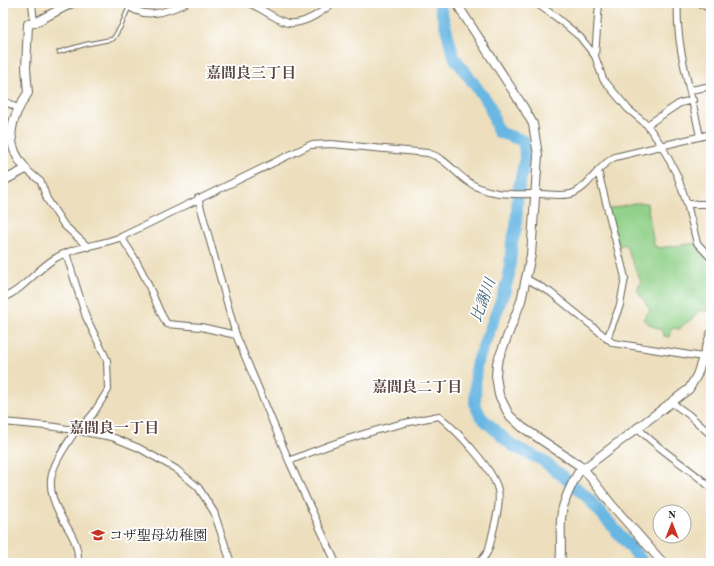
<svg xmlns="http://www.w3.org/2000/svg" width="714" height="566" viewBox="0 0 714 566" font-family="'Old Standard TT','Noto Serif JP',serif">
<style>
.green{fill:#90d088;stroke:#567652}
.lines{fill:none;stroke-linecap:round;stroke-linejoin:round}
.river{stroke:#68b6e2;stroke-width:12}
.service-casing{stroke:#656054;stroke-width:5}
.minor-casing{stroke:#656054;stroke-width:8}
.tertiary-casing{stroke:#656054;stroke-width:10}
.service{stroke:#fff;stroke-width:3}
.minor{stroke:#fff;stroke-width:6}
.tertiary{stroke:#fff;stroke-width:8}
.labels{text-anchor:middle;stroke-width:3.5;stroke-linejoin:round;paint-order:stroke}
.poi-label{font-size:14px;fill:#1c1c1c;stroke:#fff;text-anchor:start}
.neighbourhood-label{font-size:15px;font-weight:bold;fill:#5b4641;stroke:#fff}
.water-label{font-size:15px;font-style:italic;fill:#3e6175;stroke:#fff}
</style>
<rect width="100%" height="100%" fill="#fff"/>
<filter id="ink" filterUnits="userSpaceOnUse"><feTurbulence type="fractalNoise" baseFrequency=".025" numOctaves="2"/><feDisplacementMap in="SourceGraphic" scale="8" xChannelSelector="R" yChannelSelector="G"/><feConvolveMatrix kernelMatrix="1 2 1 2 8 2 1 2 1" color-interpolation-filters="sRGB"/></filter>
<filter id="wash" filterUnits="userSpaceOnUse"><feTurbulence type="fractalNoise" baseFrequency=".012" numOctaves="4" result="noise"/><feDisplacementMap in="SourceGraphic" scale="16" xChannelSelector="R" yChannelSelector="G"/><feGaussianBlur stdDeviation="0.9" result="paint"/><feColorMatrix in="noise" values="0 0 0 0 0 0 0 0 0 0 0 0 0 0 0 0 0 1.4 0 .05"/><feComposite in="paint" operator="in"/></filter>
<g filter="url(#wash)">
<rect width="100%" height="100%" fill="#eddfbd"/>
<path class="green" d="M634,203H647L654,245L658,248L697,243L711,258V311H698C692,322 684,322 680,329L672,328L670,337L664,336L663,331L652,326L643,319L650,310L637,290L641,282L625,244L618,247L608,209Z"/>
<g class="lines">
<path class="river" d="M439,3L454,57L489,104L498,132L524,141L525,158L518,192L516,228L512,242L509,275L504,293L476,365L475,405L481,417L498,433L513,446L542,460L565,478L587,497L644,563"/>
</g>
</g>
<g filter="url(#ink)">
<g class="lines">
<defs>
<path id="service" d="M59,52L87,44L113,39L121,26L129,7"/>
<path id="minor" d="M32,3L34,23
M125,3C142,21 167,12 186,3
M249,3C259,7 280,22 288,23C303,25 322,12 333,3
M536,3L556,17L580,37L595,56L603,79L628,109L647,125L662,146L677,175L687,204L697,243L711,258
M678,3C675,46 692,94 700,137
M595,56L599,3
M691,90L711,86
M3,100L17,108
M647,125L680,103L693,100
M26,169L41,182L47,199L64,225L88,247
M598,171L625,278L620,305L607,339
M198,198L236,335L289,461L336,563
M687,204H711
M121,237C133,254 143,272 151,291C157,304 159,312 167,324L201,327L236,335
M66,253L86,317L107,360L108,390L93,414L79,430
M527,279L550,292L613,343L703,357
M3,298C24,289 35,271 54,259C74,246 99,246 121,237L310,145L331,144L428,153C445,158 453,171 467,181C489,197 515,194 540,194C549,194 565,197 574,193C590,186 598,165 615,157L711,134
M672,403L688,414L711,435
M3,422L56,427L112,437L139,448L176,469L198,487L214,512L231,563
M637,427C659,451 688,466 711,488
M76,430C50,470 40,482 66,525C74,538 79,548 78,563
M289,461C337,441 387,425 439,416C456,430 493,468 498,490C501,504 495,522 492,536C490,546 487,559 476,563"/>
<path id="tertiary" d="M457,3L462,12L524,108L533,124L538,155L531,255L521,301L497,363L496,376L499,395L509,415L522,427L583,468L611,504L663,563
M701,3L711,8
M3,181L26,169C3,143 10,119 28,93L26,68L28,24L34,23L72,3
M560,563C562,548 560,534 561,519C562,503 570,487 578,473L689,389L697,375L711,334"/>
</defs>
<use href="#service" class="service-casing"/>
<use href="#minor" class="minor-casing"/>
<use href="#tertiary" class="tertiary-casing"/>
<use href="#service" class="service"/>
<use href="#minor" class="minor"/>
<use href="#tertiary" class="tertiary"/>
</g>
</g>
<defs>
<symbol id="school-bare" viewBox="-9 -9 18 18"><path d="M0-5L7-2L0 1L-7-2ZM-4 1L0 2.5L4 1V4Q0 6-4 4Z" fill="#c8321e" stroke="#fff" stroke-width="2.5" paint-order="stroke"/></symbol>
</defs>
<g fill-rule="evenodd">
<use href="#school-bare" x="88" y="525" width="20" height="20"/>
</g>
<g class="labels">
<g class="poi-label">
<text x="109" y="540">コザ聖母幼稚園</text>
</g>
<g class="neighbourhood-label">
<text x="251" y="78">嘉間良三丁目</text>
<text x="417" y="392">嘉間良二丁目</text>
<text x="114" y="433">嘉間良一丁目</text>
</g>
<g class="water-label">
<text transform="translate(483 300) rotate(-70)" y="5">比謝川</text>
</g>
</g>
<rect width="714" height="566" fill="none" stroke="#fff" stroke-width="16"/>
<g transform="translate(672 524)"><circle r="19" fill="#ffffff" stroke="#a4a4a4"/>
<path d="M0-3L7 15L0 10L-7 15Z" fill="#c8321e"/>
<text y="-6" font-size="11" font-weight="bold" text-anchor="middle" fill="#1c1c1c">N</text>
</g>
</svg>
